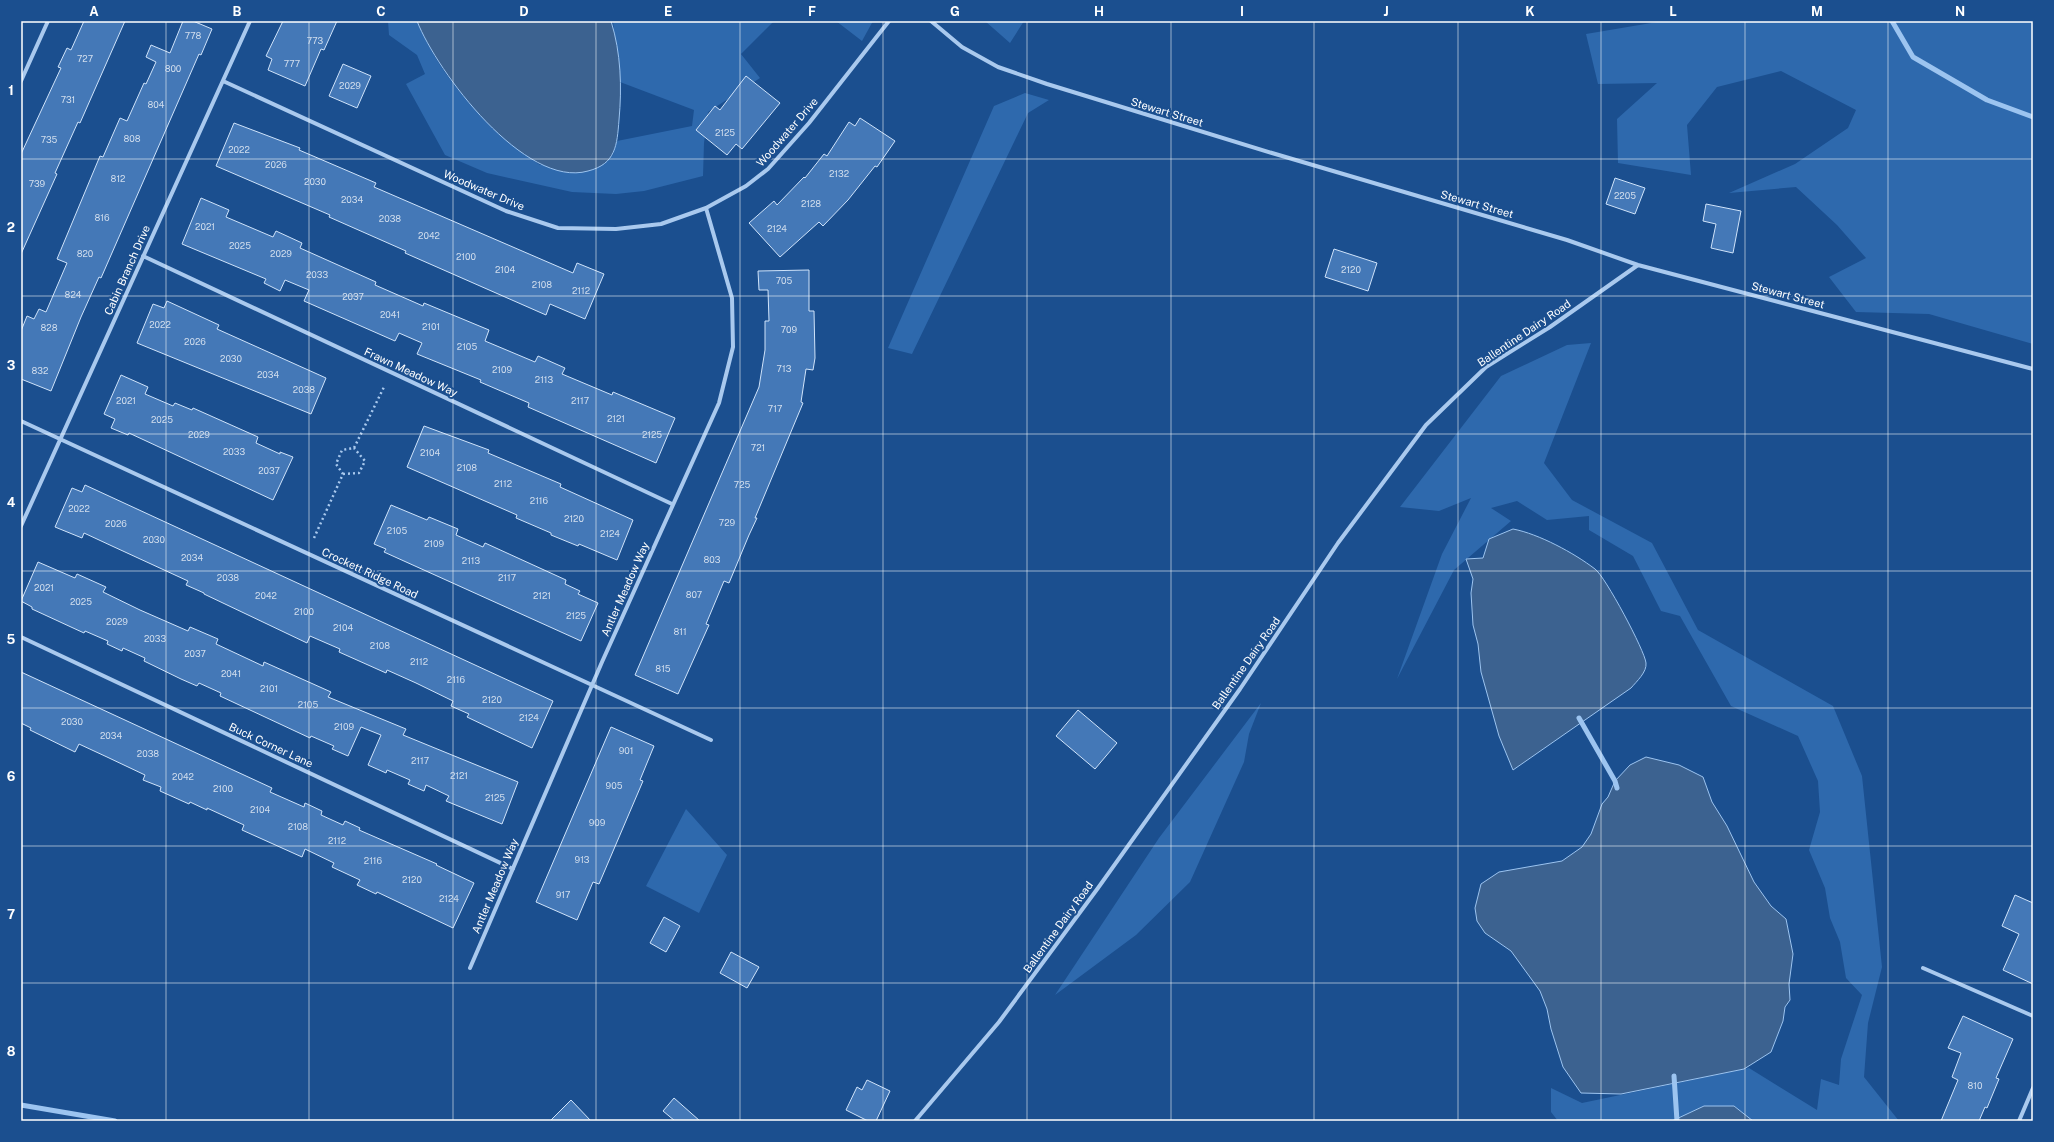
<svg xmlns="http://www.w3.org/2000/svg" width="2054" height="1142" viewBox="0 0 2054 1142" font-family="'Public Sans',sans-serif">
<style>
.green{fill:#2e69ad}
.water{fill:#3c6290;stroke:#9cc4f0}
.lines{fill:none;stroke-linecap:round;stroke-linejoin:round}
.stream{stroke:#9cc4f0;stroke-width:5}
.building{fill:#4478b7;stroke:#cfe3fa}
.path{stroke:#a9c9ee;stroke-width:2.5;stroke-dasharray:2 3;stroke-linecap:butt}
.minor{stroke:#a9c9ee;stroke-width:4}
.grid{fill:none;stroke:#fff;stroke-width:1;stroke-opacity:0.55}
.labels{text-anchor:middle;stroke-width:4;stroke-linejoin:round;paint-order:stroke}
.number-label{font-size:9px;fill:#d0dded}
.street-label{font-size:11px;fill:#fff;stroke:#1b4f8f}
.neatline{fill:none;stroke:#fff;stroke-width:1.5}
.grid-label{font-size:13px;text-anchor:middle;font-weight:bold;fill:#fff}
</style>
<rect width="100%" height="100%" fill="#1b4f8f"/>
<path class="green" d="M388,21H417C441,80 488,129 540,165L613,155L617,141L692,126L694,110L620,82L613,21H774L741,54L760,78L708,112L704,143L703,176L644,191L616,194L572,192L487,173L445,155L406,84L425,74L417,55L389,35Z
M836,21H873L862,41Z
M985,21H1024L1010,43Z
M1663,21H2033V344L1929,314L1856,312L1829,277L1866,258L1837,225L1796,187L1729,193L1795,164L1848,128L1856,110L1781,71L1717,87L1687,125L1691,175L1618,163L1617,119L1657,83L1598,84L1586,34Z
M1025,93L1049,100L1028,113L912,354L888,348L994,106Z
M1591,343L1544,463L1572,500L1652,543L1698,630L1833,706L1862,776L1882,967L1868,1023L1864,1077L1899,1121H1753L1734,1106H1704L1672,1121H1558L1551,1112V1088L1582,1103L1749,1068L1817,1110L1821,1079L1839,1085L1841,1059L1862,995L1846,978L1840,942L1830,918L1825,888L1809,850L1820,812L1818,781L1798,736L1731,706L1680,616L1661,611L1633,556L1589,530V516L1547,520L1517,501L1491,508L1511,521L1454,570L1397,679L1442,554L1471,498L1439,511L1400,507L1501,376L1567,345Z
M1261,703L1249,734L1244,762L1190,882L1136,935L1055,995L1159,838Z
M686,809L727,855L699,913L646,886Z"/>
<path class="water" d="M417,21H611C621,53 622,87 619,120C617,145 616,164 588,171C525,189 437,72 417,21Z
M1513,529C1539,534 1574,553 1595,569C1605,576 1645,651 1646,663C1647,672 1637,681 1631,688L1513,770L1499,736L1481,672L1478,644L1473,625L1471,593L1473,579L1466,559L1483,558L1489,539Z
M1646,757L1679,765L1703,777L1712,802L1727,826L1754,882L1771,906L1786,919L1793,954L1789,984L1790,1000L1785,1007L1783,1021L1771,1052L1744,1069L1621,1094L1581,1093L1563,1067L1551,1029L1547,1009L1540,991L1511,951L1485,933L1477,921L1475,908L1481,884L1499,872L1562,861L1582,847L1591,834L1602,804L1608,797L1615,781L1630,765Z
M1704,1106H1734L1753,1121H1672Z"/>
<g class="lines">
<path class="stream" d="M1892,21L1913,57L1987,100L2033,117
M1579,718L1615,781L1617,788
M1674,1076L1677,1121
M21,1105L115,1121"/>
</g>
<path class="building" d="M84,21H125L80,123L78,122L55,173L57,174L21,254V154L61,68L58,67L67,48L71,50Z
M183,21H193L212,29L201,55L199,54L101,278L99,277L81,317L51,391L21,379V331L27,316L34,319L39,309L46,312L67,263L57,259L100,156L103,157L120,118L127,121L144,83L146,84L156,62L146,57L151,45L170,53Z
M283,21H337L324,50L321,49L305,86L268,70L272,59L266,56Z
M343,64L371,76L357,108L329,96Z
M746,76L780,103L742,149L736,144L727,155L696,130L715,106L720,110Z
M860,118L895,141L877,167L875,166L848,200L823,226L819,222L780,257L749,223L774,201L777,205L804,177L805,178L824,154L827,156L849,122L855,126Z
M234,123L300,148L299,150L376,183L374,187L573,273L577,263L604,274L585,319L550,304L546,315L405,253L406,251L329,217L330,215L216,166Z
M1615,178L1645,188L1635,214L1606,204Z
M201,198L229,210L226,217L273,237L276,231L302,243L300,248L376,282L375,285L423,306L424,303L489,330L485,341L535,362L538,356L565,368L562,374L612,395L613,392L675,418L656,463L528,407L529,403L480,382L481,380L417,354L422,343L399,333L395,341L304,301L309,290L285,280L280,291L264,283L266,279L182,244Z
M1706,204L1741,211L1733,253L1711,248L1716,224L1703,221Z
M1334,249L1377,263L1368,291L1325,277Z
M809,270V311H814L815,358L813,370L806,369L801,402L803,403L755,518H757L749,535L729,583L724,581L706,624L709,625L678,694L635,675L759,387L765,350V321H769L768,290H759L758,271Z
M167,301L219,325L217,329L326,378L311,414L137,343L153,304L164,308Z
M121,375L148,387L145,394L173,406L175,403L192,410L193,408L258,437L256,443L280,454V452L293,457L273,500L129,433L128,435L111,428L115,419L104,414Z
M424,426L489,450L488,453L561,484L560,487L633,520L617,560L579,544L578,546L551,535V533L516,518L517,515L407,467Z
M85,485L553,701L532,748L467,717L469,714L451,706L453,701L416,683L387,670L386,673L339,652L340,649L310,636L307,643L204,594V593L186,585L188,581L112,546L84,533L82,538L55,527L72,488L82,492Z
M391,505L427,520L429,517L458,529L456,535L483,547L485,543L566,580L565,584L580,591L578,594L598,603L581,641L384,552L386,549L374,544Z
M38,562L75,578L77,574L106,587L103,592L140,610L188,631L190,627L218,639L216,644L263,666L264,662L331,692L328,697L406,729L403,735L518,782L502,824L446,801L449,796L426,785L424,791L408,784L410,780L387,770L386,773L368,765L381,735L361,727L348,756L332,749L334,746L311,736L310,738L220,696L221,693L199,683L197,686L181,679L144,661L145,658L123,648L122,651L107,644L108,641L85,631L84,633L32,609V607L21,601Z
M21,672L272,788L270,792L304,807L305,803L322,811L321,815L343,825L345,821L360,828L359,830L437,864L436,865L474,883L453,928L377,892L376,894L357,885L360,880L332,867L334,863L305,849L302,857L242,830L244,825L207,808V810L190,802L189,804L160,791L161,787L143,780L145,775L107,757L79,744L75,752L30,730L31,728L21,723Z
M1078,710L1117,743L1095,769L1056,736Z
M611,727L654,746L640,780L643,781L599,884L593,882L577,920L536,902Z
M2015,895L2033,903V984L2003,970L2019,934L2002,926Z
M664,917L680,926L666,952L650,943Z
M731,952L759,967L747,988L720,973Z
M1963,1016L2013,1039L1996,1078L1999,1079L1987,1108L1985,1107L1979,1121H1941L1958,1080L1952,1077L1961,1053L1948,1048Z
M867,1080L890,1091L876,1121H868L846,1110L857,1087L862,1090Z
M674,1098L700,1121H675L663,1111Z
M571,1100L591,1121H550Z"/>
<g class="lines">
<path class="path" d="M343,474L359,473L365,461L354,448
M314,538L343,474L336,464L342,450L354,448L385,385"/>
<path class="minor" d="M931,21L962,47L998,67L1047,84L1272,153L1567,240L1638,265L2033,369
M21,81L48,21
M223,81L506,211L558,228L616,229L661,224L706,208L746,186L768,169L809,123L889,21
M143,256L672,504
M21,421L711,740
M21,526L250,21
M21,637L513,869
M470,968L602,662L719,403L733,347L732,298L706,208
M1923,968L2033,1016
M915,1121L999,1022L1098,888L1240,689L1338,543L1426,425L1486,367L1550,327L1638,265
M2019,1121L2033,1088"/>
</g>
<path class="grid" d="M166,21V1121M309,21V1121M453,21V1121M596,21V1121M740,21V1121M883,21V1121M1027,21V1121M1171,21V1121M1314,21V1121M1458,21V1121M1601,21V1121M1745,21V1121M1888,21V1121M21,159H2033M21,296H2033M21,434H2033M21,571H2033M21,708H2033M21,846H2033M21,983H2033"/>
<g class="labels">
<g class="number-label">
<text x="193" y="39">778</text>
<text x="315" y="44">773</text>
<text x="85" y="62">727</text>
<text x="292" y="67">777</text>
<text x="173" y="72">800</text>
<text x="350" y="89">2029</text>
<text x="68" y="103">731</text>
<text x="156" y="108">804</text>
<text x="725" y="136">2125</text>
<text x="132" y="142">808</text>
<text x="49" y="143">735</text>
<text x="239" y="153">2022</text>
<text x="276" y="168">2026</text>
<text x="839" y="177">2132</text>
<text x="118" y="182">812</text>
<text x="315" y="185">2030</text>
<text x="37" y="187">739</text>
<text x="1625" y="199">2205</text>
<text x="352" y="203">2034</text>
<text x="811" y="207">2128</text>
<text x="102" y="221">816</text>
<text x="390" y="222">2038</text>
<text x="205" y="230">2021</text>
<text x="777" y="232">2124</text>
<text x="429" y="239">2042</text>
<text x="240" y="249">2025</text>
<text x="85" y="257">820</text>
<text x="281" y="257">2029</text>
<text x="466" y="260">2100</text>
<text x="505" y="273">2104</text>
<text x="1351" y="273">2120</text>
<text x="317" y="278">2033</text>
<text x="784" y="284">705</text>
<text x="542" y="288">2108</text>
<text x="581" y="294">2112</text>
<text x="73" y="298">824</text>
<text x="353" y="300">2037</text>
<text x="390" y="318">2041</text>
<text x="160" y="328">2022</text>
<text x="431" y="330">2101</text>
<text x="49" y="331">828</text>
<text x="789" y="333">709</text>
<text x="195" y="345">2026</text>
<text x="467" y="350">2105</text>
<text x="231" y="362">2030</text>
<text x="784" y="372">713</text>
<text x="502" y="373">2109</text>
<text x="40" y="374">832</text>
<text x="268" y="378">2034</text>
<text x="544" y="383">2113</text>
<text x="304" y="393">2038</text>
<text x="126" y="404">2021</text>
<text x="580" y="404">2117</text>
<text x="775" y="412">717</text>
<text x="616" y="422">2121</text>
<text x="162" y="423">2025</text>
<text x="199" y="438">2029</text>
<text x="652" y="438">2125</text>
<text x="758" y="451">721</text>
<text x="234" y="455">2033</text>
<text x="430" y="456">2104</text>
<text x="467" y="471">2108</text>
<text x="269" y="474">2037</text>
<text x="503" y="487">2112</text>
<text x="742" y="488">725</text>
<text x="539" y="504">2116</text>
<text x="79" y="512">2022</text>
<text x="574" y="522">2120</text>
<text x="727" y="526">729</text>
<text x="116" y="527">2026</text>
<text x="397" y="534">2105</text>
<text x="610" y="537">2124</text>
<text x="154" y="543">2030</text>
<text x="434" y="547">2109</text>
<text x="192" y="561">2034</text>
<text x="712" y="563">803</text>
<text x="471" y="564">2113</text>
<text x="228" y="581">2038</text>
<text x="507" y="581">2117</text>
<text x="44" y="591">2021</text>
<text x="694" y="598">807</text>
<text x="266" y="599">2042</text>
<text x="542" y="599">2121</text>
<text x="81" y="605">2025</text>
<text x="304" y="615">2100</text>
<text x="576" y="619">2125</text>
<text x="117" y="625">2029</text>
<text x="343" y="631">2104</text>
<text x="680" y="635">811</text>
<text x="155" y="642">2033</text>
<text x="380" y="649">2108</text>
<text x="195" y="657">2037</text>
<text x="419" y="665">2112</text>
<text x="663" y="672">815</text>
<text x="231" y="677">2041</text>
<text x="456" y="683">2116</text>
<text x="269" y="692">2101</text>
<text x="492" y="703">2120</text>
<text x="308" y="708">2105</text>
<text x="529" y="721">2124</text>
<text x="72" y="725">2030</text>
<text x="344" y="730">2109</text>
<text x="111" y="739">2034</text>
<text x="626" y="754">901</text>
<text x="148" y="757">2038</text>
<text x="420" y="764">2117</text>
<text x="459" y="779">2121</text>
<text x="183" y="780">2042</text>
<text x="614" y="789">905</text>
<text x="223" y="792">2100</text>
<text x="495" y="801">2125</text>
<text x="260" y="813">2104</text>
<text x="597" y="826">909</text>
<text x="298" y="830">2108</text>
<text x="337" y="844">2112</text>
<text x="582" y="863">913</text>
<text x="373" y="864">2116</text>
<text x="412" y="883">2120</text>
<text x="563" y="898">917</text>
<text x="449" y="902">2124</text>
<text x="1975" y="1089">810</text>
</g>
<g class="street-label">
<text transform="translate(1167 112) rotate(17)" y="4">Stewart Street</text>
<text transform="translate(787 132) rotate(-49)" y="4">Woodwater Drive</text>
<text transform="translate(484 190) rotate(23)" y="4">Woodwater Drive</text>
<text transform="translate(1477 204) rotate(16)" y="4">Stewart Street</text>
<text transform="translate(127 270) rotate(-66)" y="4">Cabin Branch Drive</text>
<text transform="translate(1788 295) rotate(15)" y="4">Stewart Street</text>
<text transform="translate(1524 333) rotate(-34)" y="4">Ballentine Dairy Road</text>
<text transform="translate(411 372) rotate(25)" y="4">Frawn Meadow Way</text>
<text transform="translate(370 573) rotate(25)" y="4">Crockett Ridge Road</text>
<text transform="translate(625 589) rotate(-66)" y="4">Antler Meadow Way</text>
<text transform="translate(1246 663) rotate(-55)" y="4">Ballentine Dairy Road</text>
<text transform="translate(271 745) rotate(25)" y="4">Buck Corner Lane</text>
<text transform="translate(495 886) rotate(-67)" y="4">Antler Meadow Way</text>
<text transform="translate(1058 927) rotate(-54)" y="4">Ballentine Dairy Road</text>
</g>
</g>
<rect width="2054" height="1142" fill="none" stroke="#1b4f8f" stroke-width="44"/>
<rect x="22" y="22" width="2010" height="1098" class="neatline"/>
<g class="grid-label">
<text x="94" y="16">A</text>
<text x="237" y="16">B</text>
<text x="381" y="16">C</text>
<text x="524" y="16">D</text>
<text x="668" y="16">E</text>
<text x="812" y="16">F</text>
<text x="955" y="16">G</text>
<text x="1099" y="16">H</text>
<text x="1242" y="16">I</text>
<text x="1386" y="16">J</text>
<text x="1530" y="16">K</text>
<text x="1673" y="16">L</text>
<text x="1817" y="16">M</text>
<text x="1960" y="16">N</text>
<text x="11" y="95">1</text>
<text x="11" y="232">2</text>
<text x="11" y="370">3</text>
<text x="11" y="507">4</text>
<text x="11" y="644">5</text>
<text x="11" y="781">6</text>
<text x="11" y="919">7</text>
<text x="11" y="1056">8</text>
</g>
</svg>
